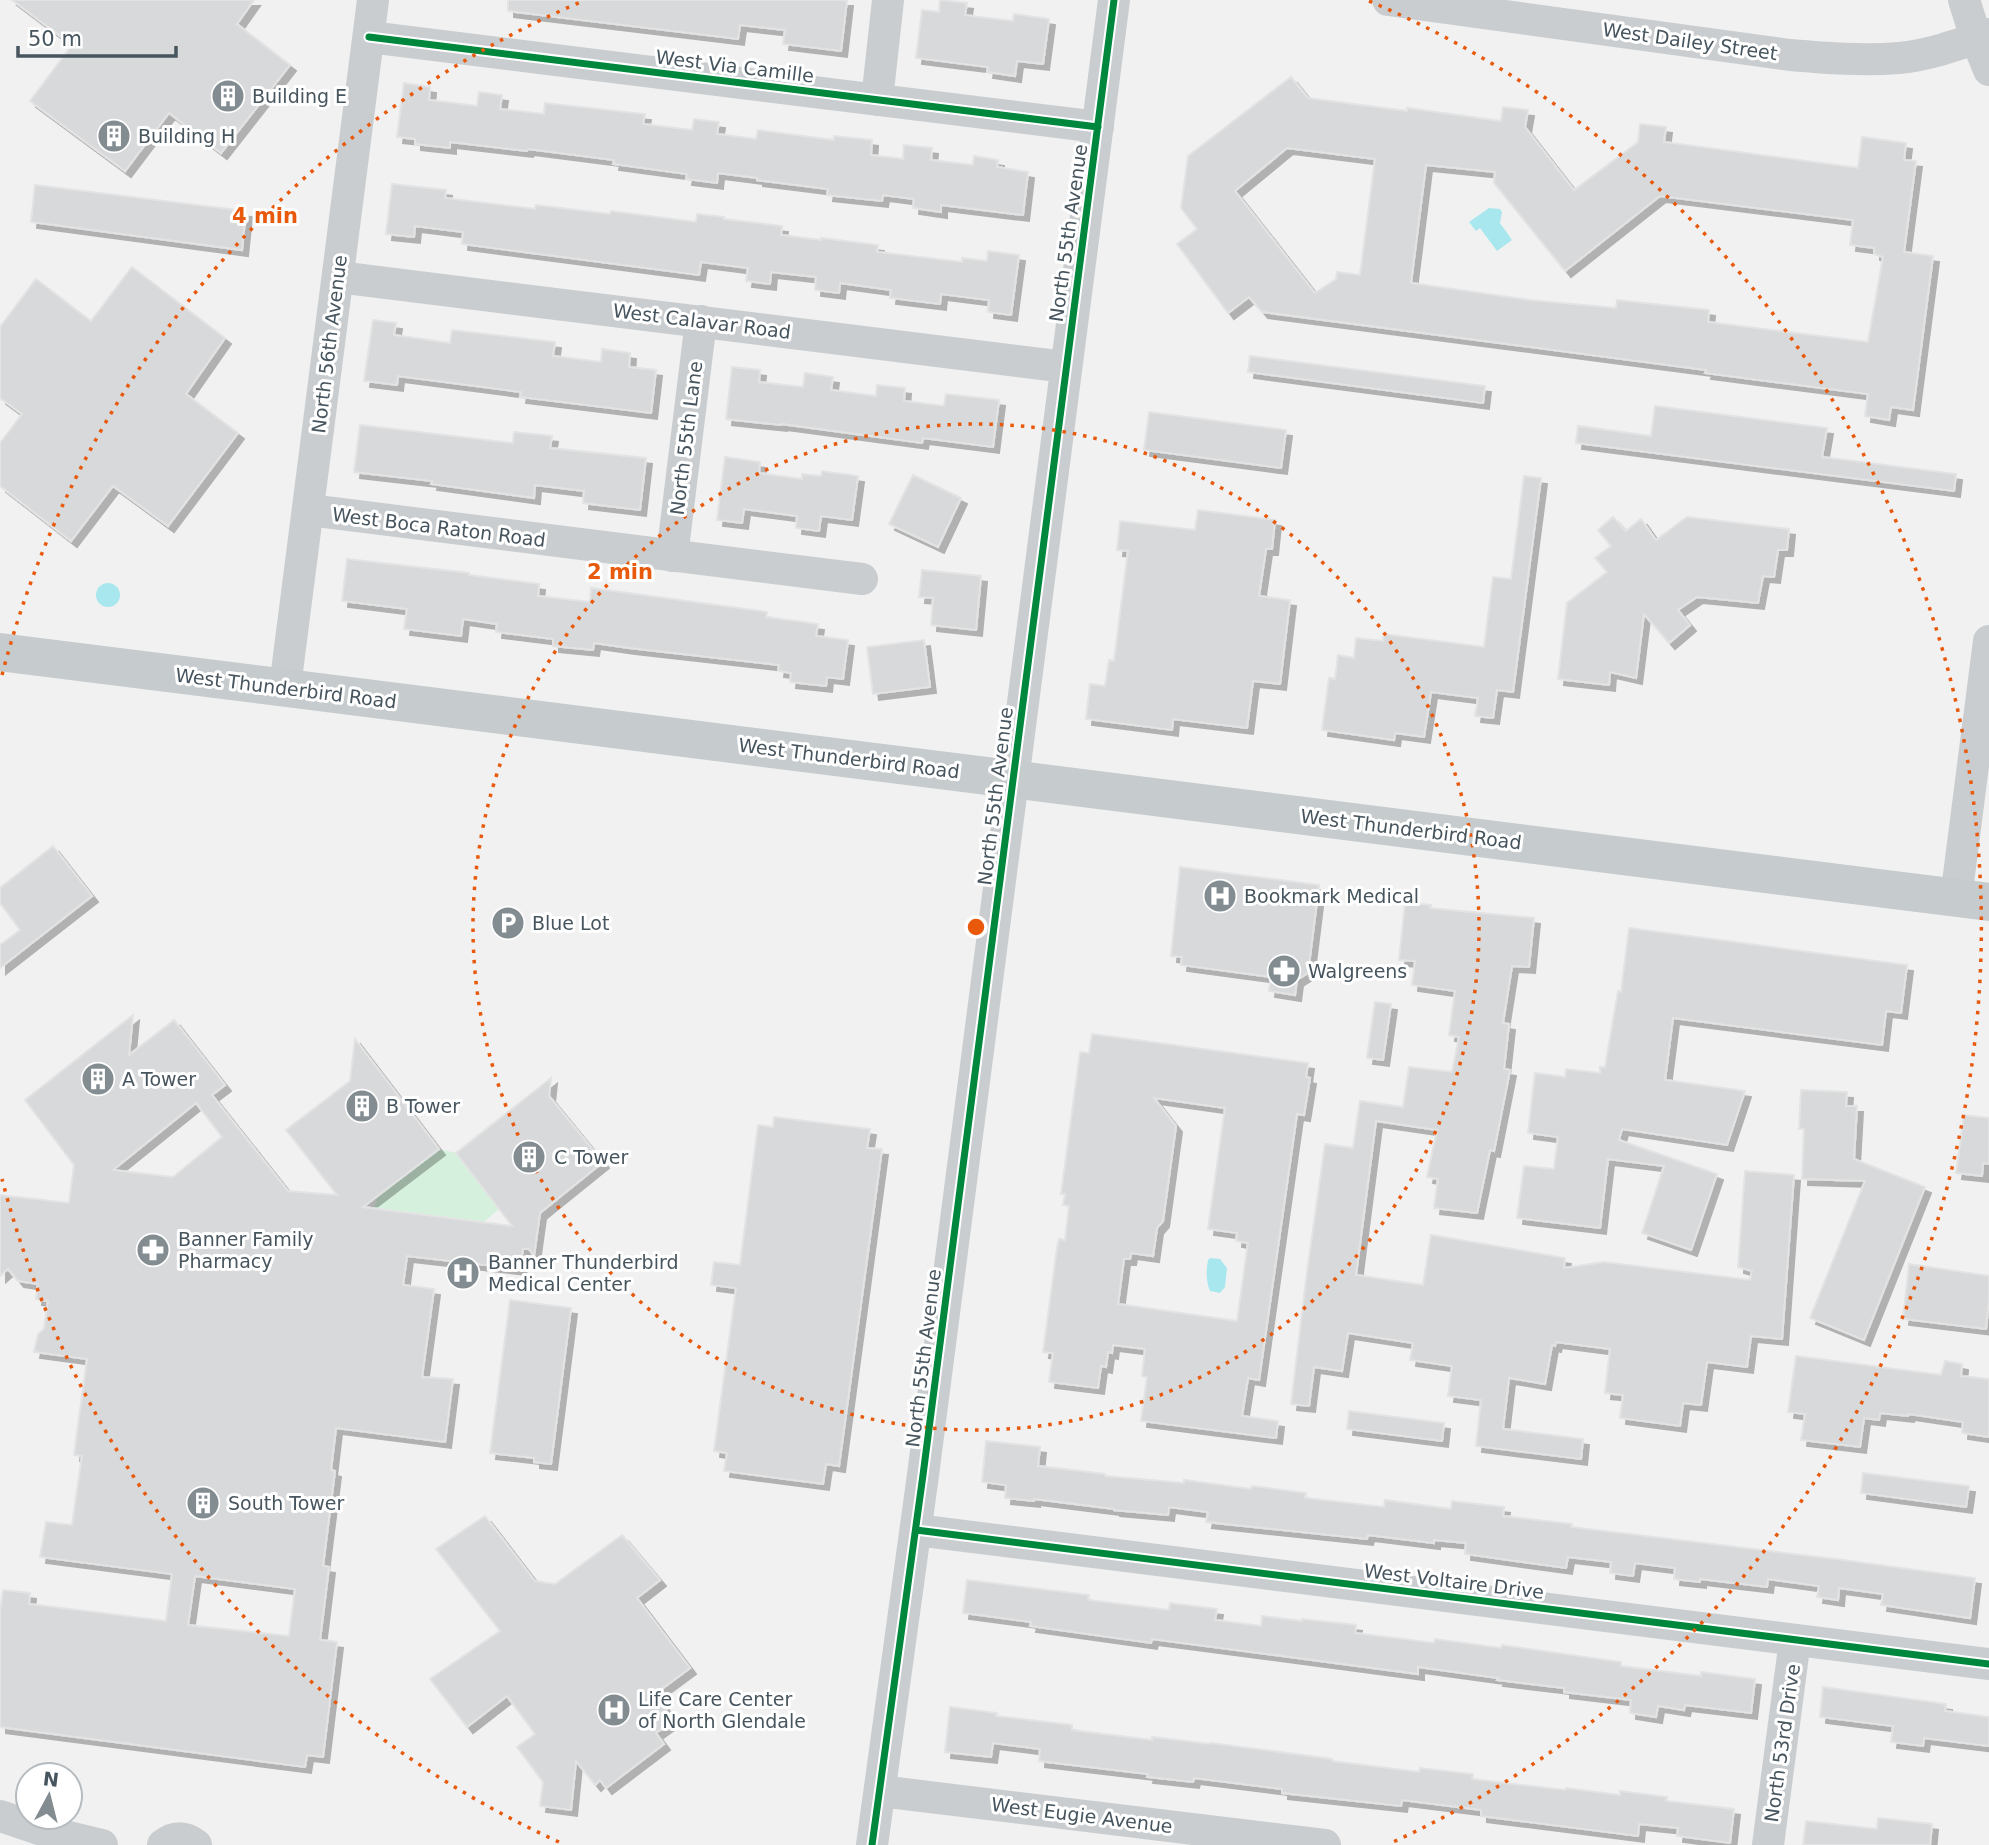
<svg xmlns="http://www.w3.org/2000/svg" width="1989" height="1845" viewBox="0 0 1989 1845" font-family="'DejaVu Sans',sans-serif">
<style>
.green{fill:#d5f1dd}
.water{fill:#a9e7ef}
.building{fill:#d7d9da;stroke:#e3e3e4;stroke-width:2;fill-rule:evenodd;filter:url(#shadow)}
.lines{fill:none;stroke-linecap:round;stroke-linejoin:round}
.minor{stroke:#cacdcf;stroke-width:32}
.major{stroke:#c6cbcd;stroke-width:38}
.cycleway-casing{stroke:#fff;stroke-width:11}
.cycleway{stroke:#00873e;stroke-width:7}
.ring{fill:none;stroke:#e8590c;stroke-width:3.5;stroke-dasharray:3.5 7}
.labels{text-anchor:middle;stroke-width:6;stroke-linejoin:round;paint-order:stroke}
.street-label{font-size:19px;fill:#47555e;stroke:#fff}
.poi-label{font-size:19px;fill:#47555e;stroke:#fff;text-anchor:start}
.centre{fill:#e8590c;stroke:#fff;stroke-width:3.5}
.ring-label{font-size:21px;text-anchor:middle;font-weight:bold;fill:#e8590c;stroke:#fff;stroke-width:6;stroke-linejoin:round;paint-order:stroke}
</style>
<defs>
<filter id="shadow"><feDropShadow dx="6" dy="6" stdDeviation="0" flood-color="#0004"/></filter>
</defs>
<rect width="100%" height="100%" fill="#f1f1f1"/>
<path class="green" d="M439,1149L456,1153L499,1209L483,1223L374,1209L377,1197Z"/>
<path class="water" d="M1489,208L1500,209L1502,212L1500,223L1512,240L1497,251L1480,228L1476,231L1469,222Z
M96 595a12 12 0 1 1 24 0a12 12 0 1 1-24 0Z
M1210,1258L1220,1259L1227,1268L1225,1287L1220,1293L1210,1291C1206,1282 1206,1270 1208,1260Z"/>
<path class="building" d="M12,0H254L237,24L290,65L221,153L169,113L125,171L30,101L72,45Z
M508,0H847L841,51L783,44L785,30L740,25L738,39L508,11Z
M940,0L967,3L965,15L979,17L1013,21L1014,14L1049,19L1043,64L1017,61L1015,76L987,72L988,67L916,58L922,10L939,12Z
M1291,77L1308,98L1407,111V108L1501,121L1503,107L1528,110L1525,127L1574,190L1638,142L1640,124L1666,127L1664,142L1858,168L1862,137L1906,143L1904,160L1916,161L1904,252L1933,256L1913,410L1891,407L1889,420L1865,416L1868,394L1705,373L1706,370L1262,312L1249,297L1228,313L1177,244L1197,229L1181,208L1188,156ZM1287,148L1375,159L1360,275L1337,272L1336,279L1315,293L1235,191ZM1426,165L1495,172L1494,183L1565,271L1660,196L1853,220L1850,245L1874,248V254L1883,257L1868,342L1708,322L1709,310L1617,300L1616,308L1529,300L1411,283Z
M404,83L430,87L429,100L477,106L479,92L502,95L500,109L544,114L545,103L645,114L643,124L692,130L694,119L719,122L717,134L756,139L758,130L834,140V136L872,140L871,155L903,159L904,145L932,148L931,160L973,165L974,156L998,160L997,167L1028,172L1023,215L941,205V212L913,208L914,199L883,195L882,201L827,195L828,189L757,180V178L718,173L717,183L686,179L687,174L613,164L614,160L528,149L527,151L450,142V148L415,144V139L397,137Z
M392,184L446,190L445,198L535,209L536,205L610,214L611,211L696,222L697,214L724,217V219L782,226L781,235L821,240V238L878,245L877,252L962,262V258L987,261L988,251L1019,255L1011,315L988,312L989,300L941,294L940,304L890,298L891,290L840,283L839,293L815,290L816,277L771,272L770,284L746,281L748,268L701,262L699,275L462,244L463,232L415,226L414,237L386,234Z
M35,185L246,211L242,250L31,222Z
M132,267L225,338L186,394L238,433L168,526L113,486L71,541L0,486V443L22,414L0,398V327L36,279L91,321Z
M373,320L396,323L394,335L450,343L452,330L555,342L553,356L601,362L602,349L630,353L629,367L656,370L651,413L520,397L521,392L398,376L397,385L364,381Z
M1250,356L1485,386L1483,403L1248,372Z
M732,367L760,370L759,382L803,387L805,373L833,377L831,390L876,396L877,385L905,388L904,401L944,406L946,394L999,400L993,447L923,438L922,443L781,424V425L726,419Z
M1655,406L1827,428L1822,457L1956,474L1954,491L1576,443L1578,426L1651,436Z
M1149,412L1286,430L1281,468L1144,450Z
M360,425L513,443L514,432L552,436L550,448L646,458L640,510L583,503L584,491L535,485L534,498L431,484L432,481L354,472Z
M725,457L760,462L759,473L802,479V474L821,476L822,471L858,476L852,520L821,516L819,531L796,528L797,516L744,509L742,523L717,520Z
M913,475L961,498L938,547L889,524Z
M1524,476L1541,478L1513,692L1497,690L1493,718L1475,716L1478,698L1431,692L1424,737L1395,733L1394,740L1322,730L1329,678L1335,679L1338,655L1354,658L1356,638L1383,641L1384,634L1484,647L1493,577L1511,579Z
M1198,510L1275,520L1272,549H1266L1259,596L1290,600L1280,684L1253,681L1247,728L1173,719L1172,730L1086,719L1090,684L1105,686L1109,660L1114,661L1128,551L1117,550L1120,521L1195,530Z
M1613,517L1626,531L1641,519L1656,540L1687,517L1789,529L1787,550H1778L1774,577L1763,576L1758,603L1697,597L1678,610L1690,625L1669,643L1644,614L1636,678L1610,672L1609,685L1558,679L1567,603L1607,572L1595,558L1611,546L1598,530Z
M347,559L469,573V575L539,584L538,596L590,602L591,588L767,612L766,617L818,624L816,636L848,640L843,679L827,677L826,686L790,682L791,673L778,671L779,665L629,648L594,643L593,650L553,646V639L496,632L497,624L463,619L461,636L404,629L407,609L342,601Z
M922,570L981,576L976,630L931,625L933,598L919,597Z
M924,640L930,687L873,694L867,647Z
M53,846L92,896L0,968V945L20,930L0,903V888Z
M1180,867L1319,885L1308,973L1297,980L1295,995L1269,991L1271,977L1181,965L1182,957L1171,956Z
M1405,903L1431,905L1430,908L1534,918L1529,967L1512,966L1503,1023L1509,1024L1504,1069L1510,1070L1494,1151L1490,1150L1477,1213L1434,1208L1438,1179L1427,1177L1437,1130L1376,1121L1356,1275L1423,1285L1431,1235L1565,1258L1564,1268L1604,1262L1750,1280L1752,1271L1738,1267L1745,1171L1794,1175L1782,1339L1751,1336L1747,1367L1707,1362L1701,1405L1683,1403L1680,1426L1620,1418L1623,1395L1605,1393L1610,1349L1556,1342L1555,1346L1552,1345L1545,1384L1509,1378L1503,1429L1583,1439L1581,1459L1476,1446L1481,1400L1448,1396L1452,1366L1410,1360L1413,1343L1348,1333L1342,1371L1314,1367L1309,1406L1291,1404L1307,1272L1325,1144L1353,1148L1360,1101L1403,1107L1409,1067L1452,1072L1459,1037L1449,1035L1455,991L1412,985L1415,961L1399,960Z
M1629,928L1907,965L1901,1013L1886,1011L1882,1045L1673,1018L1665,1080L1745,1091L1727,1145L1622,1129L1619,1140L1717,1174L1691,1250L1642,1233L1664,1166L1608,1159L1600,1228L1517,1218L1524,1166L1554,1169L1558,1137L1528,1133L1535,1073L1565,1077L1566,1069L1600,1073V1067H1605L1618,991L1621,992Z
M1375,1002L1391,1004L1383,1060L1367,1058Z
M133,1015L129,1055L174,1020L225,1085L212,1095L288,1191L337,1195L286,1130L350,1081L355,1039L439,1149L363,1207L512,1226L456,1153L551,1078L549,1096L603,1162L540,1213L534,1256L529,1249H523L520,1269L407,1256L403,1285L434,1289L422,1377L453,1379L445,1442L336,1428L331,1470L335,1471L323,1566L329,1567L320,1640L337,1642L323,1757L307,1755L305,1767L0,1727V1614L3,1590L30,1593L29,1604L166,1621L172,1574L40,1557L46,1522L72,1525L82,1456L74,1455L87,1359L34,1352L38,1334L44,1329L48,1301L36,1299L38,1284L18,1281L8,1269L0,1276V1195L69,1203L74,1165L25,1100ZM196,1103L222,1137L173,1177L113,1170ZM195,1576L295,1589L289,1636L188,1625Z
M1092,1034L1308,1063L1306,1077L1310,1078L1304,1115L1297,1114L1259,1380L1248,1378L1242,1416L1278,1421L1276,1438L1141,1421L1147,1377L1142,1376L1145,1349L1113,1345L1112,1353L1108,1352L1106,1367L1101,1366L1098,1388L1049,1382L1053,1353L1043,1352L1057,1248L1059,1239L1065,1240L1069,1206L1063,1205L1065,1194H1061L1080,1052L1089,1053ZM1154,1098L1225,1108L1208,1229L1237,1233L1236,1241L1248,1243L1237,1321L1118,1304L1124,1259H1130L1131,1253L1153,1256L1157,1228L1163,1221L1176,1126Z
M1801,1090L1847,1092L1846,1106H1857L1854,1159L1925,1187L1864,1340L1810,1318L1865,1181L1802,1179L1804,1129H1799Z
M1964,1115L1989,1118V1164L1983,1163L1982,1176L1956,1173Z
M774,1117L870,1129L867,1148L882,1149L839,1466L826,1464L823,1484L724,1471L727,1453L714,1451L736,1288L711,1285L714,1262L740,1265L758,1125L773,1127Z
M1909,1264L1989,1276V1300L1986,1329L1903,1319Z
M510,1300L571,1308L551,1464L534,1462V1458L490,1453Z
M1796,1356L1941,1375L1945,1361L1962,1364L1961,1376L1989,1379V1437L1962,1433L1963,1422L1909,1414L1908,1416L1880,1413L1879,1420L1864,1418L1860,1447L1801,1440L1805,1414L1788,1412Z
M1349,1411L1444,1423L1442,1441L1347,1429Z
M986,1441L1040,1447L1038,1466L1105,1474V1476L1184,1483V1480L1251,1489L1252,1486L1306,1493L1305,1498L1384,1507L1385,1500L1451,1509L1452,1501L1504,1507L1503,1516L1572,1524L1571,1527L1843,1560L1975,1578L1970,1618L1881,1605L1883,1594L1839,1588L1838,1600L1817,1597L1819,1586L1768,1579L1767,1587L1700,1579V1582L1674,1579L1675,1568L1635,1563L1633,1576L1610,1573L1611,1562L1568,1557L1566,1568L1465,1554L1466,1543L1434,1540V1543L1368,1535L1367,1539L1206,1522L1208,1512L1169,1507L1168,1515L1114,1510V1509L1034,1499V1501L1005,1498L1006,1485L982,1482Z
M1863,1473L1969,1486L1966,1507L1861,1493Z
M485,1516L535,1581L555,1584L622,1535L660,1580L637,1598L690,1668L655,1694L667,1709L659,1715L667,1725L656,1733L664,1744L606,1788L600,1780L595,1785L576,1761L571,1810L540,1806L543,1782L517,1747L535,1734L507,1696L467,1727L430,1679L500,1631L436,1549Z
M967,1580L1089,1595L1088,1600L1169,1610L1170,1603L1217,1609L1215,1620L1261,1626L1262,1616L1302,1621V1619L1356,1625L1355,1633L1434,1643L1435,1639L1501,1648L1502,1645L1621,1662V1666L1701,1676V1672L1755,1679L1751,1713L1685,1705L1684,1710L1658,1706L1656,1717L1630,1713L1631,1700L1564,1692V1688L1497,1680L1498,1678L1418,1667V1674L1152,1639L1151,1643L1030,1626L1031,1622L963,1613Z
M1823,1687L1946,1704L1945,1711L1989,1717V1746L1924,1738L1923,1746L1891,1742L1893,1726L1820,1717Z
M950,1707L997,1713L996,1716L1072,1725V1730L1152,1740V1737L1210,1744L1211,1743L1332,1759V1761L1419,1772L1420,1768L1473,1774L1472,1779L1565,1790L1566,1788L1620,1795V1791L1667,1797L1666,1801L1734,1809L1730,1843L1677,1836L1678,1828L1639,1824L1638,1836L1481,1816V1810L1402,1800L1401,1806L1282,1793V1789L1194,1778L1193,1782L1147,1777L1148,1774L1039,1761L1040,1749L993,1743L991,1757L945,1752Z
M1878,1818L1932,1824L1930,1845H1803L1806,1821L1877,1829Z"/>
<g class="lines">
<path class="minor" d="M1388,0L1790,55C1826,58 1862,61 1899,58C1930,55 1960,44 1989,34
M1964,0L1976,38L1989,70
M369,37L1098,127
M877,100L888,0
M338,277L1066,367
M309,510L862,579
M672,556L701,321
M285,687L373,0
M1956,898L1989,641
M916,1530L1989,1664
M880,1791L1325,1845
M0,1816L48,1832L102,1845
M163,1845C174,1836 185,1836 196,1845
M872,1845L923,1475L1114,0
M1768,1845L1795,1640"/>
<path class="major" d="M0,652L1989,902"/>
<defs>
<path id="cycleway" d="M369,37L1098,127
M916,1530L1989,1664
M872,1845L923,1475L1114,0"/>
</defs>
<use href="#cycleway" class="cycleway-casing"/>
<use href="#cycleway" class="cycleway"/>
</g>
<g class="ring">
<circle cx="976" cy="927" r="503"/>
<path d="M559 1842A1006 1006 0 0 1 2 1179M2 675A1006 1006 0 0 1 583 1M1369 1A1006 1006 0 0 1 1393 1842"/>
</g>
<defs>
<symbol id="building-disc" viewBox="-11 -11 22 22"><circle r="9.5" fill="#828c91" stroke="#fff"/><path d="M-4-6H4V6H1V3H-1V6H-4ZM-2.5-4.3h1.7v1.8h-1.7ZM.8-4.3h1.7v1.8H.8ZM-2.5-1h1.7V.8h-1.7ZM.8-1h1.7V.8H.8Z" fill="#fff"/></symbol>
<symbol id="hospital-disc" viewBox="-11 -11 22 22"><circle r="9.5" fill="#828c91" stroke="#fff"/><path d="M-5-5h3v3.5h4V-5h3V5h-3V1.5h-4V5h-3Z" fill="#fff"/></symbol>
<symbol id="parking-disc" viewBox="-11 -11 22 22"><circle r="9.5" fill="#828c91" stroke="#fff"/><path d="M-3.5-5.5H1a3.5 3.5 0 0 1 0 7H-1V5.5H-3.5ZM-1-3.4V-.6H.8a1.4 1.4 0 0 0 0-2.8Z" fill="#fff"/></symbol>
<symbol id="pharmacy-disc" viewBox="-11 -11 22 22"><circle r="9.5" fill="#828c91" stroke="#fff"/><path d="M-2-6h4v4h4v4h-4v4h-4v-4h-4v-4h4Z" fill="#fff"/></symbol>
</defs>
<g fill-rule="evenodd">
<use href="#building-disc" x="209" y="77" width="38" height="38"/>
<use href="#building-disc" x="95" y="117" width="38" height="38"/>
<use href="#hospital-disc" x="1201" y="877" width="38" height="38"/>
<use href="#parking-disc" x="489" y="904" width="38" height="38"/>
<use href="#pharmacy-disc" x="1265" y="952" width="38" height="38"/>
<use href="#building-disc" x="79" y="1060" width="38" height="38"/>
<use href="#building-disc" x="343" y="1087" width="38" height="38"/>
<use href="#building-disc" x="510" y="1138" width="38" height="38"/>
<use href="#pharmacy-disc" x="134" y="1231" width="38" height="38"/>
<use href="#hospital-disc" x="444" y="1254" width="38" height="38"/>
<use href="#building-disc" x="184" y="1484" width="38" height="38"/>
<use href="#hospital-disc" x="595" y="1691" width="38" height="38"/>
</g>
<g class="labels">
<g class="street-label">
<text transform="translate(1690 41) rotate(8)" y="7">West Dailey Street</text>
<text transform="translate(735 66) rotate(7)" y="7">West Via Camille</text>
<text transform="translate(1068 233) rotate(-82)" y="7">North 55th Avenue</text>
<text transform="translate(702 321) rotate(7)" y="7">West Calavar Road</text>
<text transform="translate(329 344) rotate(-83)" y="7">North 56th Avenue</text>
<text transform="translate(686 438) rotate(-83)" y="7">North 55th Lane</text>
<text transform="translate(439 527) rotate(7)" y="7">West Boca Raton Road</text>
<text transform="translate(286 688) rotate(7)" y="7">West Thunderbird Road</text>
<text transform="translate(849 758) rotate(7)" y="7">West Thunderbird Road</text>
<text transform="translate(995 796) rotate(-83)" y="7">North 55th Avenue</text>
<text transform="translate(1411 829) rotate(7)" y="7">West Thunderbird Road</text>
<text transform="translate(923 1358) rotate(-83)" y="7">North 55th Avenue</text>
<text transform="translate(1454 1581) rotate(7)" y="7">West Voltaire Drive</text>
<text transform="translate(1782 1743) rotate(-82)" y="7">North 53rd Drive</text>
<text transform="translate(1082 1815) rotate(7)" y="7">West Eugie Avenue</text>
</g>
<g class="poi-label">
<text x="252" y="103">Building E</text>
<text x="138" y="143">Building H</text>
<text x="1244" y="903">Bookmark Medical</text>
<text x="532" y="930">Blue Lot</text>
<text x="1308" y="978">Walgreens</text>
<text x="122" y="1086">A Tower</text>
<text x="386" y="1113">B Tower</text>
<text x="554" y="1164">C Tower</text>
<text x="178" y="1246">Banner Family<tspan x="178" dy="22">Pharmacy</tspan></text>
<text x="488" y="1269">Banner Thunderbird<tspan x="488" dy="22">Medical Center</tspan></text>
<text x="228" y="1510">South Tower</text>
<text x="638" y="1706">Life Care Center<tspan x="638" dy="22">of North Glendale</tspan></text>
</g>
</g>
<circle cx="976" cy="927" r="10" class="centre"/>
<g class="ring-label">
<text x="265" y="223">4 min</text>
<text x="620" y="579">2 min</text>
</g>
<g transform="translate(49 1796) rotate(7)"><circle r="33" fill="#ffffff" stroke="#b5bbbf" stroke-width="2"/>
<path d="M0-5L12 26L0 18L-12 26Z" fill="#828c91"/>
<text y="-10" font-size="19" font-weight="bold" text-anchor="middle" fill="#47555e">N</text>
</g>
<path d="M18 46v10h158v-10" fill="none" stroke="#47555e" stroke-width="3.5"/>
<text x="28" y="46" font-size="21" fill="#47555e" stroke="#ffffff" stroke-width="5" paint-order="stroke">50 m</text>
</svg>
